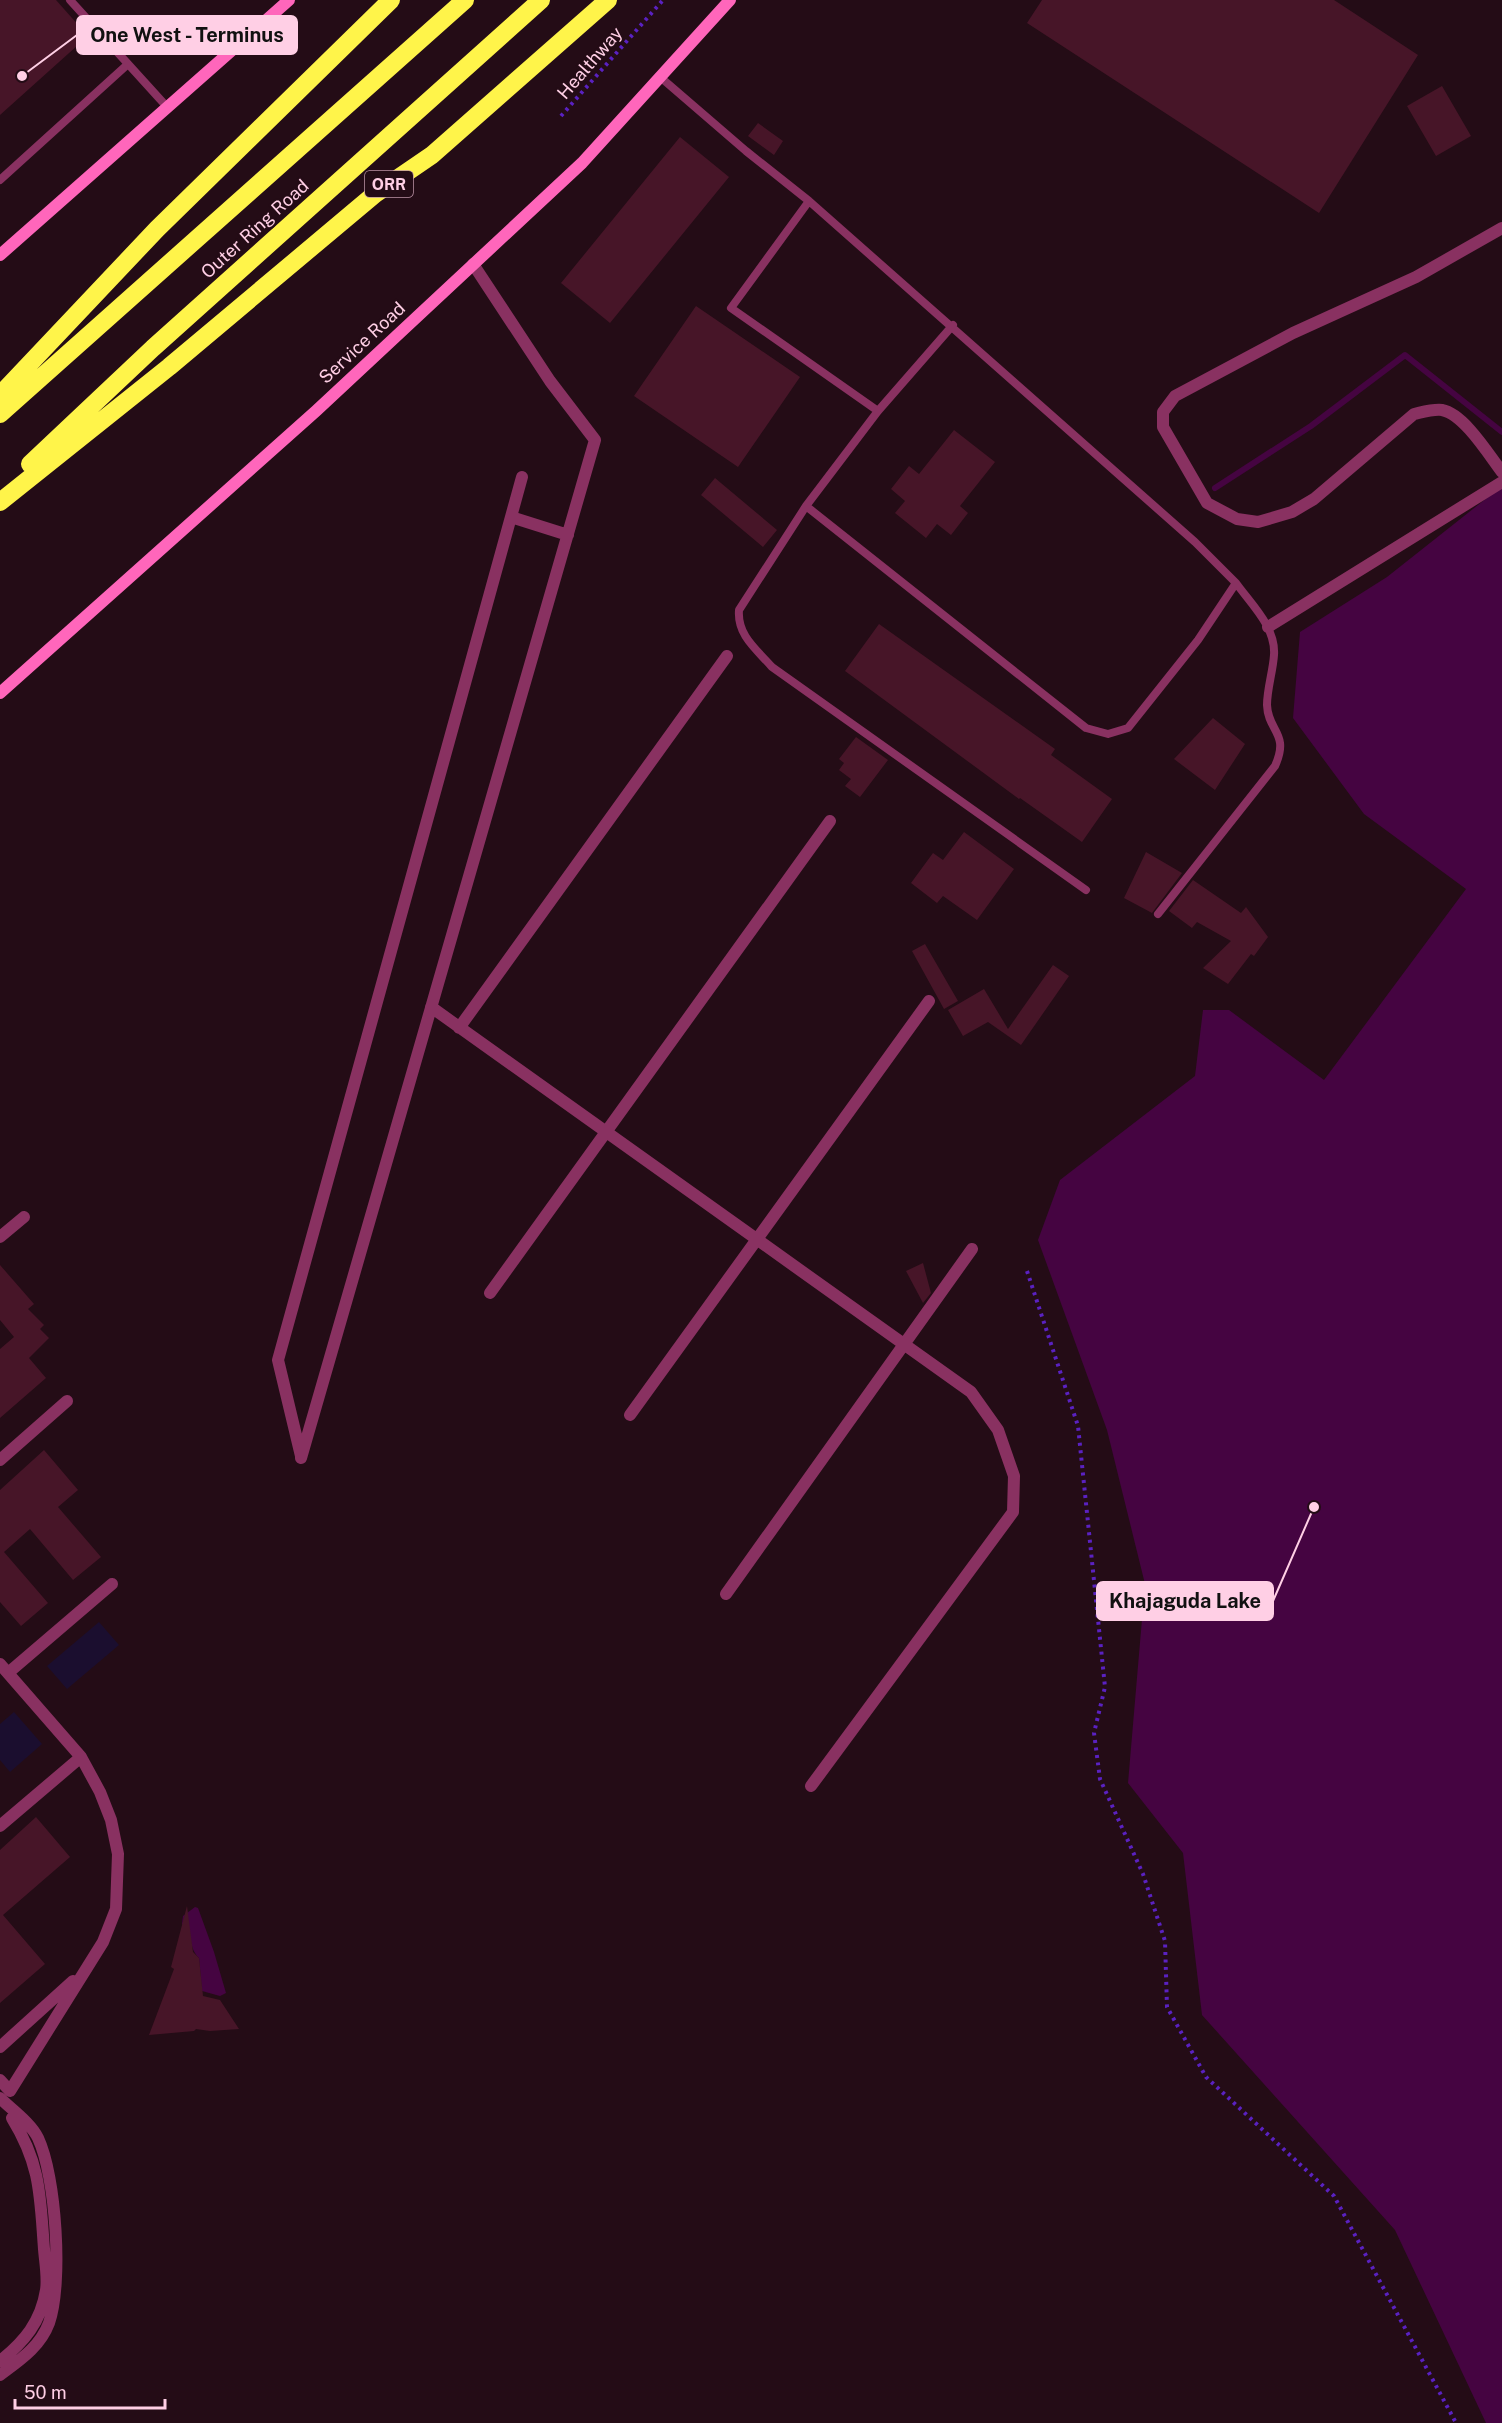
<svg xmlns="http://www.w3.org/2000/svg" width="1502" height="2423" viewBox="0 0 1502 2423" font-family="'Public Sans',sans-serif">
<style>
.green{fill:#1b0e2f}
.water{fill:#450441}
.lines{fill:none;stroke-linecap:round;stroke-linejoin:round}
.stream{stroke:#450441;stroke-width:6}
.building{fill:#471528}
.path{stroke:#5a21c1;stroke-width:4;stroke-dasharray:3 4.5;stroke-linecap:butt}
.lane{stroke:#893161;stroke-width:8}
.street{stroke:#893161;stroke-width:12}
.secondary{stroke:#f6b;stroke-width:12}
.highway{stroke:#fff44a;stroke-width:18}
.labels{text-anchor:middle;stroke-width:4.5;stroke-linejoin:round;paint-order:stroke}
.shield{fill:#240c16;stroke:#bd94a7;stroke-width:1.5}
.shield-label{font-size:16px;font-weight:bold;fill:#ffcfe5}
.street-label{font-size:18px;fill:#ffcfe5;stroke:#240c16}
.leader{fill:none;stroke:#ffcfe5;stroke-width:2}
.callout-dot{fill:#ffcfe5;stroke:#240c16;stroke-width:2}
.callout{fill:#ffcfe5;stroke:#ffcfe5;stroke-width:2}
.callout-label{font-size:20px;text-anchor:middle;font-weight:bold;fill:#111}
</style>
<rect width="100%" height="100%" fill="#240c16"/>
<path class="green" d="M99,1622L119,1645L67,1689L47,1666Z
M14,1712L42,1744L10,1772L0,1760V1724Z"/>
<path class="water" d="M1502,486V2423H1486L1395,2230L1202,2015L1183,1853L1128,1783L1145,1584L1107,1430L1038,1240L1060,1180L1195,1076L1203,1010H1229L1324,1080L1466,889L1364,814L1293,718L1300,632L1387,577Z
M195,1907L198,1908L214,1952L226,1993L220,1996L202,1991L199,1958C188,1947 194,1936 182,1924L183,1916Z"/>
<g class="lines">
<path class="stream" d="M1215,488L1311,426L1405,355L1502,432"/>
</g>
<path class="building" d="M0,0H56L88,36L0,115Z
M1042,0H1334L1418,55L1319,213L1027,23Z
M1442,86L1471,136L1436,156L1407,106Z
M758,123L783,141L774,155L748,136Z
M680,137L729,177L610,323L561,283Z
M696,306L800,377L738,467L634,396Z
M954,430L995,462L960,506L968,513L951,535L937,524L926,538L895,513L905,501L891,489L909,466L919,474Z
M715,478L777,530L763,547L701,495Z
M879,624L1055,749L1051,755L1112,799L1082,842L1020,798L1019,799L845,671Z
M1213,718L1245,744L1215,790L1174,759Z
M856,737L888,760L860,797L845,786L851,779L839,770L844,763L839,759Z
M964,832L1014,869L977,920L943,896L937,903L911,883L933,853L943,860Z
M1146,852L1182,873L1152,913L1124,898Z
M1193,880L1241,913L1246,907L1268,937L1254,956L1251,954L1228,984L1203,968L1231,941L1197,922L1192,928L1169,911Z
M925,944L958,1001L944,1009L912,951Z
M1053,965L1069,976L1021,1045L988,1022L963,1036L948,1010L984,989L1008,1029Z
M923,1263L931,1293L923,1303L906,1271Z
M0,1265L34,1304L28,1309L44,1325L40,1329L49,1338L29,1358L46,1378L0,1418V1349L14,1337L0,1320Z
M44,1450L78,1490L58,1507L101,1557L73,1580L30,1529L4,1552L48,1603L21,1626L0,1602V1490Z
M36,1817L70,1857L3,1915L45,1964L0,2003V1850Z
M187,1906L193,1952L199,1958L203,1996L220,2000L239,2029L210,2031L196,2029L194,2031L149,2035L174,1969L171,1967Z"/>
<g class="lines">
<path class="path" d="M561,116L663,0
M1027,1271L1078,1426L1105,1687L1094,1733L1100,1779L1143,1874L1165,1941L1167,2007L1206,2077L1334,2196L1456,2423"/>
<path class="lane" d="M70,0L168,108
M659,76L746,151L809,201L731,308L878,411
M0,180L128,64
M809,201L1195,542L1236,583L1198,640L1128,728L1108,734L1086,728L806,506L878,411L953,325
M806,506L739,610C737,635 756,649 772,667L1086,890
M1158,914L1275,766C1290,733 1268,732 1267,705C1267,689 1273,671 1274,655C1276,627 1251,604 1236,583"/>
<path class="street" d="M1502,228L1416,277L1293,333L1175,396L1163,412V427L1207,503L1237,519L1258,522L1292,512L1314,499L1414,414C1423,412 1433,409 1442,410C1464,414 1489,455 1502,472
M511,517L568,535
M1268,627L1502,482
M431,1007L971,1392L998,1430L1014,1476L1013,1512L811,1786
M459,1028L727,656
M0,1237L24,1217
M490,1293L830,821
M630,1415L929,1001
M301,1456L278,1360L522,477
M301,1458L595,440L550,381L473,264
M0,1460L67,1401
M726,1594L972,1249
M0,1664L81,1757L100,1792L111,1820L118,1854L116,1909L103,1942L10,2091L0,2080
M8,1673L112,1584
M0,1826L81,1757
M0,2047L73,1981
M0,2098C11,2109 31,2123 38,2138C56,2176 63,2283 49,2323C40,2347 20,2360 0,2375
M0,2361C24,2342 41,2322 46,2290C48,2278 45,2262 44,2249C40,2196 41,2165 12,2118"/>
<path class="secondary" d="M0,255L289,0
M0,693L316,411L582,163L730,0"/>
<path class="highway" d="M0,395L157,229L391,0
M0,414L465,0
M30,464L153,348L541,0
M0,502L169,367L375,194L432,155L608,0"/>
</g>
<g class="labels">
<rect class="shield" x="365" y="171" width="48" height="26" rx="4.5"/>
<g class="shield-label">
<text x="389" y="190">ORR</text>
</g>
<g class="street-label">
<text transform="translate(590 63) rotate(-49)" y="6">Healthway</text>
<text transform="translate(255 229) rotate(-42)" y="6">Outer Ring Road</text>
<text transform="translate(362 343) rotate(-43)" y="6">Service Road</text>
</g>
</g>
<path class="leader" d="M22 76L77 35M1314 1507L1273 1601"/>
<g class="callout-dot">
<circle cx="22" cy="76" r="6"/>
<circle cx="1314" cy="1507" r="6"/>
</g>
<g class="callout">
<rect x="77" y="16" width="220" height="38" rx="6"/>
<rect x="1097" y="1582" width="176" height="38" rx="6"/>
</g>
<g class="callout-label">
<text x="187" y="42">One West - Terminus</text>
<text x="1185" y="1608">Khajaguda Lake</text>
</g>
<path d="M15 2399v9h150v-9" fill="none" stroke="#ffcfe5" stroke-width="3"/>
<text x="24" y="2399" font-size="18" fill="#ffcfe5" stroke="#240c16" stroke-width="4.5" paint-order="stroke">50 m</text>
</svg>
